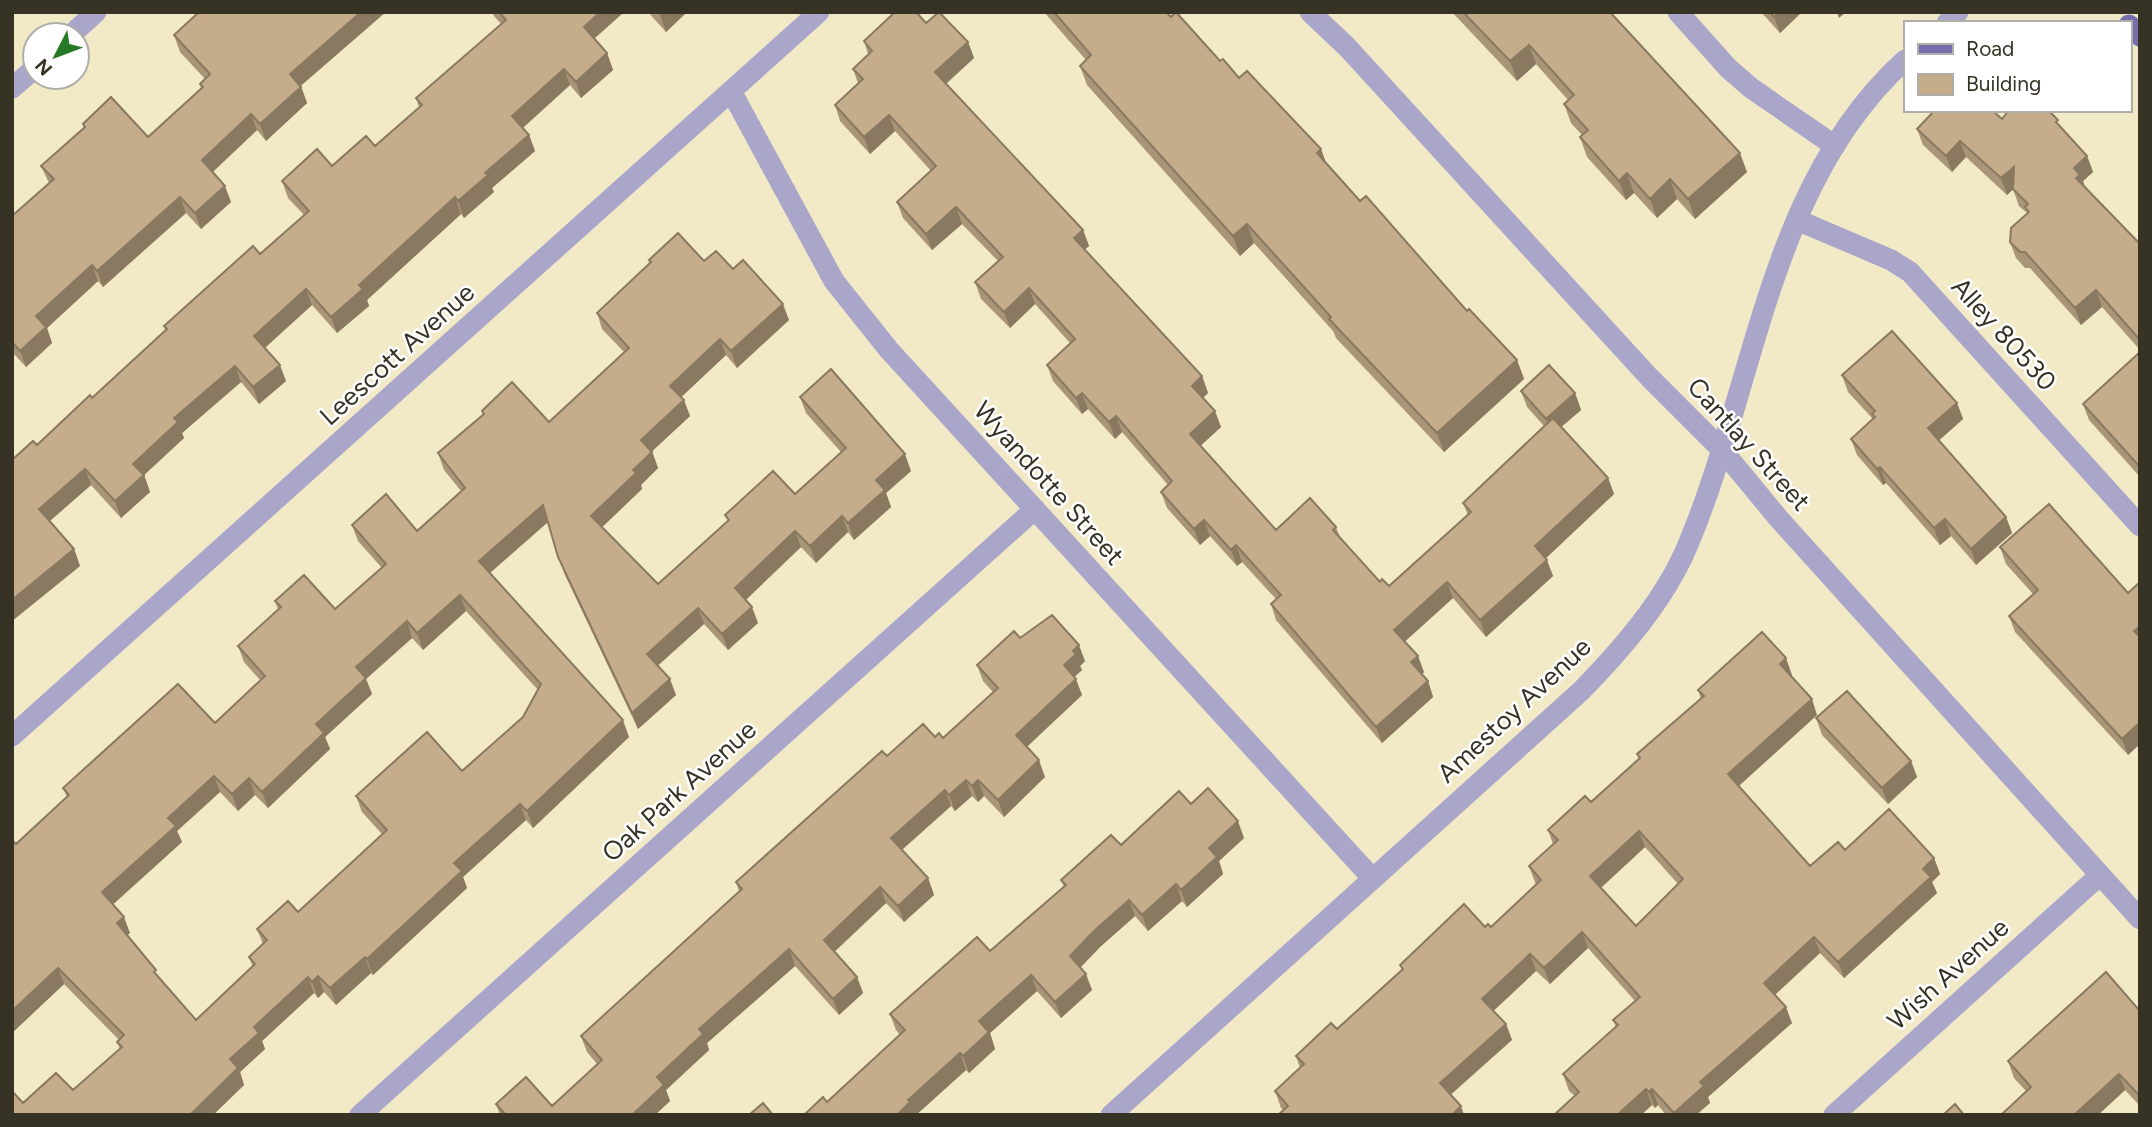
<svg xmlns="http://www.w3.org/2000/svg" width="2152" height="1127" viewBox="0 0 2152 1127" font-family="Figtree,sans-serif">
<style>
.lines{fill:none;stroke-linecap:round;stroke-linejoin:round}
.minor{stroke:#aaa6ca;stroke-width:21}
.major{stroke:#766dac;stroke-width:21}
.wall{fill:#a99578;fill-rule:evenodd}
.shaded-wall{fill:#8a7961}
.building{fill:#c5ad8b;stroke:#8a7961;stroke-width:2;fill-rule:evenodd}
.labels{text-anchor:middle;stroke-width:5;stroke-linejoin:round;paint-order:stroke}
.street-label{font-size:26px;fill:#363325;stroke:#fff}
</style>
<rect width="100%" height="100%" fill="#f2e9c6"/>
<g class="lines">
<path class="minor" d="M1310,12L1347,47L1649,377L1722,450L1779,519L2140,919
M1678,12L1728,68L1751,88L1835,146
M1947,23L1958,12
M71,35L96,12
M12,88L35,68
M731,91L834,281L889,350L1373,879
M1797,220L1891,260L1910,272L2140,526
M12,736L819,12
M360,1115L1035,509
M1111,1115L1581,691C1621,650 1664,601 1687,547C1756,385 1768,184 1905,60
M1834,1115L2100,875"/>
<path class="major" d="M2129,25L2140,36"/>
</g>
<path class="wall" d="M492,12H624L594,39L607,53L613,70L581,98L570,85L523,128L529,135L535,151L492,188L494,192L464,218L461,214L367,300L369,306L337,333L312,305L265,348L286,381L259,404L241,382L182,433L184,438L144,475L150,492L121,518L91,485L50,521L74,549L80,566L12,621L37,445L92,398L165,330L164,326L260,254L304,215L288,198L282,181L332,166L375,146L419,107L416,98L501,24L494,16Z
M648,12H687L666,32Z
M1044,12H1166L1220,61L1321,149L1326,163L1360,201L1467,311L1517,360L1524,379L1444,452L1336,338L1333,331L1254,243L1240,256L1087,85L1080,66L1086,60Z
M1452,12H1610L1747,172L1695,219L1677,199L1657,218L1634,193L1626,200L1587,157L1580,137L1582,135L1571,123L1564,104L1568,100L1536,64L1517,81Z
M1761,12H1802L1780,33Z
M926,23L968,42L974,58L946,84L1083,230L1089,246L1084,250L1202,376L1208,393L1203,398L1221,427L1200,446L1276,530L1336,527L1340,537L1380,582L1389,586L1468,515L1463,503L1544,426L1527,407L1521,391L1575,393L1581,410L1561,427L1608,478L1614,494L1545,558L1553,576L1486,637L1453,598L1405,641L1424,672L1421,674L1428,681L1433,697L1382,743L1276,620L1271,604L1276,599L1242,562L1237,566L1210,536L1200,545L1167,508L1161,492L1168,485L1122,432L1115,439L1088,409L1082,414L1053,381L1047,365L1070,343L1035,304L1010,328L981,299L975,282L998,261L962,224L932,250L903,218L897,202L931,171L895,131L870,154L840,121L835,105L858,83L853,69L868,54L864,41Z
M174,35L301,86L307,103L266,141L257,130L213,172L231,202L201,229L186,213L103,287L98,281L47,328L52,343L26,367L12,352V216L49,183L41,166L84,128L83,124L148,137L201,88L200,84L205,79L180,52Z
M2061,127L2087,156L2093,172L2083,181L2085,187L2140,244V350L2102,307L2081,325L2030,268H2025L2016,258L2010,242L2027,213L2019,206L2013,189L2007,195L1966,157L1952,172L1923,145L1917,129Z
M649,260L704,261L733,269L789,320L737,368L726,355L681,397L690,416L652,451L658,468L641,485L642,489L602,527L658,584L728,521L725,515L795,494L841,452L806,413L800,397L911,471L886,493L891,507L854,540L848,532L816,563L801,547L746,600L758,623L728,650L704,624L658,665L676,695L638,729L564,573L548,522L490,573L629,737L533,828L526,820L463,877L467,888L373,975L371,973L336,1005L324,992L318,998L314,993L262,1041L265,1049L240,1072L244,1085L213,1115H12L23,1103L73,1090L120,1049L117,1042L119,1040L64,984L12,1033V840L16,844L67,797L63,788L215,723L260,680L244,662L238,646L278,609L275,601L335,609L382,568L358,541L352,525L417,531L461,491L444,470L438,453L483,415L482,411L549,422L625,353L602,329L597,313L650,263ZM466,611L538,690L523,717L462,771L356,796L362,812L382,834L298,912L257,929L263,944L249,957L253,967L196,1020L158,977L127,935L130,933L113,904L182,842L177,831L220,792L238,811L255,795L268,808L330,749L325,737L372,694L366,679L412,638L423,650Z
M2140,352V477L2089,420L2083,404Z
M1842,375L1957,403L1963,419L1939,440L2006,517L2012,533L1976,565L1951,536L1940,545L1886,483L1883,485L1857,455L1851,439L1873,419L1848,392Z
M2000,547L2128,593L2140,582V744L2128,755L2015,632L2009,616L2033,594L2006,564Z
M1020,638L1085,661L1080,666L1082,670L1074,677L1082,695L1027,747L1045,777L1004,817L984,796L978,802L972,796L955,811L951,806L902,850L928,878L934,895L904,922L886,903L834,952L857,977L863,993L839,1015L795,966L707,1043L709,1050L666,1090L670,1101L655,1115H500L496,1104L552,1106L597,1064L587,1052L581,1036L739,891L736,882L887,756L935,737L943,738L993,692L983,681L977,665Z
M1792,675L1791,676L1817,715L1739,786L1810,866L1845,850L1934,858L1940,874L1932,882L1937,893L1844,978L1820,953L1775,995L1792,1023L1708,1097L1710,1103L1696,1115H1666L1658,1105L1655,1108L1652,1105L1641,1115H1554L1575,1096L1569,1091L1563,1074L1616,1027L1613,1020L1635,1001L1588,948L1550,984L1536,971L1493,1011L1506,1024L1512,1040L1283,1110L1281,1108L1275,1091L1300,1068L1296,1056L1337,1029L1402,970L1400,965L1485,927H1491L1536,885L1529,866L1553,844L1548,830L1591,802L1639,759L1637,754L1701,699L1698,690ZM1645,847L1678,884L1636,926L1601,888Z
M1816,718L1911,761L1917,777L1888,804L1822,735Z
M1191,804L1244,838L1219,861L1223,874L1187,907L1182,901L1148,931L1135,916L1100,947L1081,967L1092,990L1061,1018L1037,991L990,1033L995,1049L969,1073L966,1070L916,1115H804L827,1102L900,1035L896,1030L890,1014L990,951L1064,887L1061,880Z
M2140,1011V1106L2125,1090L2098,1115H2001L2026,1091L2014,1078L2008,1061Z"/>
<path class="shaded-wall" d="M361,12H386L296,90L290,74Z
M600,12H624L589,43L584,27Z
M663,12H687L666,32L660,15Z
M1778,12H1802L1780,33L1774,17Z
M1837,12H1846L1839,18Z
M968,42L974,58L941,88L935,72Z
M1529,45L1536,64L1517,81L1510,61Z
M607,53L613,70L581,98L576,82Z
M564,69L570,85L518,132L512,116Z
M301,87L307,103L266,141L260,124Z
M251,114L257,130L208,176L202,160Z
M889,115L895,131L870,154L864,137Z
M529,135L535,151L492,188L494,192L464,218L458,201L485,173Z
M1960,141L1966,157L1952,172L1946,156Z
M1321,149L1328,169L1317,153Z
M1740,153L1747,172L1695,219L1688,199Z
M2087,156L2093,172L2083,181L2086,191L2076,178L2074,168Z
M2014,167L2020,183L2007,195L2001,178Z
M1627,173L1634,193L1626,200L1619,181Z
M1670,179L1677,199L1657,218L1650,199Z
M225,186L231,202L201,229L195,213Z
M180,197L186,213L103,287L97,271Z
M455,197L461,214L367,300L369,306L337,333L331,317L359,285Z
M956,207L962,224L932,250L926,234Z
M1247,224L1254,243L1240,256L1233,236Z
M1083,230L1089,246L1079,255L1074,238Z
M92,265L98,281L47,328L52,343L26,367L20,351L36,316Z
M1029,288L1035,304L1010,328L1004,312Z
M306,289L312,305L260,352L254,336Z
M2096,290L2102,307L2081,325L2075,308Z
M783,304L789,320L737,368L731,351Z
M720,339L726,355L676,402L670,386Z
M1517,360L1524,379L1444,452L1437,433Z
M280,365L286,381L259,404L253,387Z
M235,366L241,382L182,433L184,438L144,475L150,492L121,518L115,501L133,464L174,418Z
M1202,376L1208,393L1198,402L1192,386Z
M1082,393L1088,409L1082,414L1076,398Z
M1575,393L1581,410L1552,435L1546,419Z
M684,400L690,416L647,456L641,440Z
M1957,403L1963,419L1934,445L1928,428Z
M1215,411L1221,427L1196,450L1190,434Z
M1116,416L1122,432L1115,439L1109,422Z
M652,452L658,468L641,485L642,489L597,532L591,516L633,470Z
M905,454L911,471L886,493L891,507L854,540L848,523L876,480Z
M1880,467L1886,483L1883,485L1877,469Z
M85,469L91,485L45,525L39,509Z
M1608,478L1614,494L1541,563L1535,546Z
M543,505L549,521L485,577L479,561Z
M842,516L848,532L816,563L810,546Z
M2006,517L2012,533L1976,565L1971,549Z
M1945,519L1951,536L1940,545L1934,528Z
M1204,520L1210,536L1200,545L1194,529Z
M795,531L801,547L741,604L735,588Z
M1236,545L1242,562L1237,566L1231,550Z
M74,549L80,566L12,621V600Z
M1547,560L1553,576L1486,637L1480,620Z
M1447,582L1453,598L1400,646L1394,630Z
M460,595L466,611L423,650L417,633Z
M752,607L758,623L728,650L722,634Z
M698,608L704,624L653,670L647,654Z
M407,621L412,638L366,679L372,694L325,737L330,749L268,808L262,792L316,724L356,667Z
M2140,626V646L2134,631Z
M1079,645L1085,661L1080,666L1082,670L1070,681L1064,665L1073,651Z
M1418,656L1424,672L1417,679L1411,662Z
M1786,658L1792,675L1786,680L1780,664Z
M670,679L676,695L638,729L632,713Z
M1076,679L1082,695L1022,751L1016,735Z
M1428,681L1433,697L1382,743L1376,727Z
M1812,699L1817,715L1734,790L1728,774Z
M623,720L629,737L533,828L527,811Z
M2137,725L2140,733V744L2128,755L2122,739Z
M1039,760L1045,777L1004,817L998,800Z
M1911,761L1917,777L1888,804L1882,788Z
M214,776L220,792L177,831L182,842L108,909L102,892L168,818Z
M249,778L255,795L238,811L232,794Z
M966,780L972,796L955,811L949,795Z
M978,780L984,796L978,802L972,786Z
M945,790L951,806L897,854L891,838Z
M520,804L526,820L463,877L467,888L373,975L367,959L454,863Z
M1238,821L1244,838L1219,861L1223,874L1187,907L1181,890L1209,848Z
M1639,831L1645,847L1596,892L1590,876Z
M1934,858L1940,874L1932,882L1937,893L1844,978L1838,962L1923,869Z
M928,878L934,895L904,922L898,906Z
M1176,884L1182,901L1148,931L1142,915Z
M880,887L886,903L830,956L824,940Z
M1129,900L1135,916L1100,947L1076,972L1070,956L1094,931Z
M124,917L130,933L123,939L117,923Z
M1582,932L1588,948L1550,984L1544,968Z
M1814,937L1820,953L1770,999L1764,983Z
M789,949L795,966L707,1043L709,1050L666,1090L670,1101L655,1115H632L657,1077L699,1029Z
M1530,954L1536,971L1488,1016L1482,999Z
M365,957L371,973L336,1005L330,988Z
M58,968L64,984L12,1033V1011Z
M1086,974L1092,990L1061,1018L1055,1002Z
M1031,975L1037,991L990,1033L995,1049L969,1073L963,1056L979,1021Z
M318,976L324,992L318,998L312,982Z
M308,977L314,993L262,1041L265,1049L240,1072L244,1085L213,1115H190L254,1027Z
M857,977L863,993L839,1015L833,999Z
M1786,1007L1792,1023L1708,1097L1710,1103L1696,1115H1674V1113L1700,1082Z
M1506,1024L1512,1040L1446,1099L1440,1083Z
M960,1053L966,1070L916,1115H897L908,1100Z
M2119,1074L2125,1090L2098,1115H2074Z
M1646,1089L1652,1105L1641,1115H1617Z
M1652,1089L1658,1105L1655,1108L1649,1092Z
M1461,1106L1464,1115H1452Z"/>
<path class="building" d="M199,12H361L290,74L301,87L260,124L251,114L202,160L225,186L195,213L180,197L97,271L92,265L36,316L46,327L20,351L12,342V216L54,179L41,166L85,127L83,124L111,97L148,137L203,87L200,84L210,74L174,35Z
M499,12H600L584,27L607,53L576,82L564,69L512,116L529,135L485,173L488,175L458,201L455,197L359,285L363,289L331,317L306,289L254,336L280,365L253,387L235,366L174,418L178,422L133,464L144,475L115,501L85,469L39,509L74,549L12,600V460L33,441L37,445L90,395L92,398L167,329L164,326L253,246L260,254L309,211L282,181L317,149L332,166L366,136L375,146L422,105L416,98L506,20Z
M895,12H916L926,23L939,12L968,42L935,72L1083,230L1074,238L1202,376L1192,386L1215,411L1190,434L1276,530L1310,498L1336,527L1333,530L1380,582L1382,579L1389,586L1471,512L1463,503L1553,418L1608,478L1535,546L1547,560L1480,620L1447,582L1394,630L1418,656L1411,662L1428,681L1376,727L1271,604L1281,595L1236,545L1231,550L1204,520L1194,529L1161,492L1172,481L1116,416L1109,422L1082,393L1076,398L1047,365L1075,339L1029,288L1004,312L975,282L1003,257L956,207L926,234L897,202L936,166L889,115L864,137L835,105L863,79L853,69L872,51L864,41Z
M1054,12H1166L1171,17L1176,12L1220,61L1223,59L1239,78L1247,71L1321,149L1317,153L1360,201L1366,196L1467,311L1469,309L1517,360L1437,433L1329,319L1331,317L1247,224L1233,236L1080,66L1091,55Z
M1463,12H1610L1740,153L1688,199L1670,179L1650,199L1627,173L1619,181L1580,137L1588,130L1564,104L1574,95L1529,45L1510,61Z
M1770,12H1778L1774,17Z
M1935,110H1992L2002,119L2009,110H2048L2058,120L2056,122L2087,156L2074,168L2080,175L2076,178L2140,244V340L2096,290L2075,308L2025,252H2020L2010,242L2011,228L2029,212L2025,207L2028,204L2013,189L2014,167L2001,178L1960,141L1946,156L1917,129Z
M678,233L704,261L716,251L733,269L743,260L783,304L731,351L720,339L670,386L684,400L641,440L652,452L633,470L636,473L591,516L658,584L729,520L725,515L773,471L795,494L846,448L800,397L831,369L905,454L876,480L885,490L848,523L842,516L810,546L795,531L735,588L752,607L722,634L698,608L647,654L670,679L632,713L558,557L543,505L479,561L623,720L527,811L520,804L454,863L462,871L367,959L365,957L330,988L318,976L312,982L308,977L254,1027L259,1033L230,1059L238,1068L190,1115H12V1091L23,1103L56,1073L73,1090L122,1047L117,1042L124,1035L58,968L12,1011V840L16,844L69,795L63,788L178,684L215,723L265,676L238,646L281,607L275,601L304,575L335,609L386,564L352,525L386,494L417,531L465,488L438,453L484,414L482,411L512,382L549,422L629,348L597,313L651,262L649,260ZM460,595L541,684L523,717L462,771L427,732L356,796L387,830L298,912L288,901L257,929L267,940L249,957L255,964L196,1020L154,972L156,970L117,923L124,917L102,892L176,826L168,818L214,776L232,794L249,778L262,792L324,733L316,724L366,678L356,667L407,621L417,633Z
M1892,331L1957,403L1928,428L2006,517L1971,549L1945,519L1934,528L1880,467L1877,469L1851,439L1875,417L1872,414L1875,411L1842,375Z
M2140,352V467L2083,404Z
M1549,365L1575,393L1546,419L1521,391Z
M2049,504L2128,593L2140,582V626L2134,631L2140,637V728L2137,725L2122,739L2009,616L2038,590L2000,547Z
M1052,615L1079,645L1073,651L1076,654L1064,665L1076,679L1016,735L1039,760L998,800L978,780L972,786L966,780L949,795L945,790L891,838L928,878L898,906L880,887L824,940L857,977L833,999L789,949L699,1029L703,1034L657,1077L664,1085L632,1115H506L496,1104L526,1077L552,1106L602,1060L581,1036L742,889L736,882L882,751L887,756L923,724L935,737L939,733L943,738L998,688L977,665L1014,631L1020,638Z
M1762,632L1786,658L1780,664L1812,699L1728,774L1810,866L1838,842L1845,850L1889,809L1934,858L1923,869L1931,877L1838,962L1814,937L1764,983L1786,1007L1700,1082L1704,1086L1674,1113L1652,1089L1649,1092L1646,1089L1617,1115H1554L1579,1092L1563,1074L1618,1025L1613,1020L1640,997L1582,932L1544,968L1530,954L1482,999L1506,1024L1440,1083L1461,1106L1452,1115H1278L1288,1106L1275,1091L1304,1064L1296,1056L1331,1023L1337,1029L1403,969L1400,965L1464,904L1485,927L1488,924L1491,927L1541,880L1529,866L1558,840L1548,830L1585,796L1591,802L1640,758L1637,754L1704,696L1698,690ZM1639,831L1683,879L1636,926L1590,876Z
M1847,691L1911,761L1882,788L1816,718Z
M1208,788L1238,821L1209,848L1217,857L1181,890L1176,884L1142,915L1129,900L1094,931L1070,956L1086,974L1055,1002L1031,975L979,1021L989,1032L963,1056L960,1053L908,1100L910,1102L897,1115H804L823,1097L827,1102L905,1030L890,1014L977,937L990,951L1066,885L1061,880L1111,835L1121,845L1179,791L1191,804Z
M2106,972L2140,1011V1096L2119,1074L2074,1115H2001L2031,1087L2008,1061Z
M763,1103L773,1115H749Z
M1955,1104L1964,1115H1943Z"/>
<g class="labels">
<g class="street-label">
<text transform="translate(2004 334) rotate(48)" y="9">Alley 80530</text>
<text transform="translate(397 354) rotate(-42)" y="9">Leescott Avenue</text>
<text transform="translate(1749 444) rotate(48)" y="9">Cantlay Street</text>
<text transform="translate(1049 483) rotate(48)" y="9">Wyandotte Street</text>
<text transform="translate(1514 710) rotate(-43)" y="9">Amestoy Avenue</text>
<text transform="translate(679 791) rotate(-42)" y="9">Oak Park Avenue</text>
<text transform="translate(1948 974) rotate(-42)" y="9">Wish Avenue</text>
</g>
</g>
<rect width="2152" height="1127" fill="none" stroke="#363325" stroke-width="28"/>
<rect x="1904" y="21" width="228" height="91" fill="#ffffff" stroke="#afada8" stroke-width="2"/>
<rect x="1918" y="44" width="35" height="10" fill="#766dac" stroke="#afada8" stroke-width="2"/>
<text x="1966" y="56" font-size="21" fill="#363325">Road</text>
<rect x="1918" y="74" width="35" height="21" fill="#c5ad8b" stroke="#afada8" stroke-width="2"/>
<text x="1966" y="91" font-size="21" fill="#363325">Building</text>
<g transform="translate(56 56) rotate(228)"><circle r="33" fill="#ffffff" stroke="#afada8" stroke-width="2"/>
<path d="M0-5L12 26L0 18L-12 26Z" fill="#267925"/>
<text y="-10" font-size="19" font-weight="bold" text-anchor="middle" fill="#363325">N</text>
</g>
</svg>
